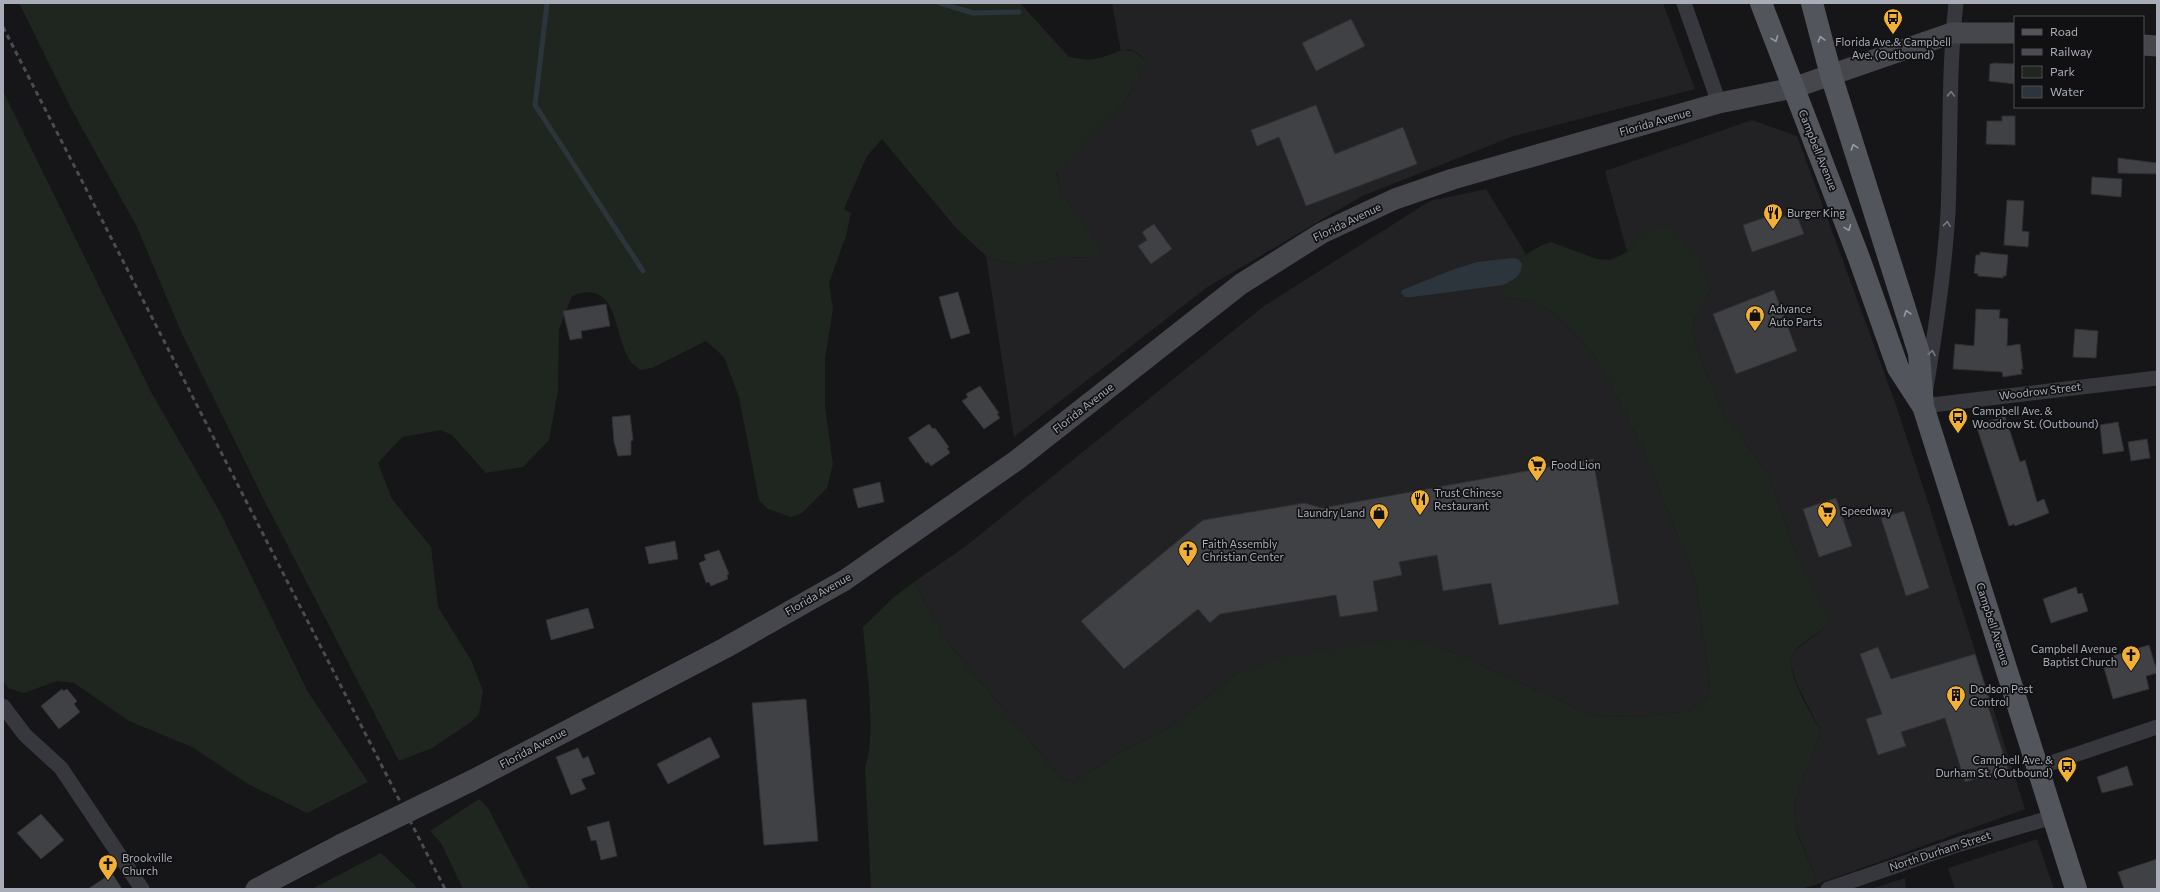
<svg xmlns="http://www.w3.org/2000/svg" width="2160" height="892" viewBox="0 0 2160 892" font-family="Commissioner,sans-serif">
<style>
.built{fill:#222225}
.green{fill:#1e261f}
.water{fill:#2c353c}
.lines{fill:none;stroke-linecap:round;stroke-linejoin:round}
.stream{stroke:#2c353c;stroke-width:5}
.building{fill:#404145;stroke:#303034}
.street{stroke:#37383d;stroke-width:15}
.secondary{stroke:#45474d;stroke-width:21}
.primary{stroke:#53555c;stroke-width:22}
.rail{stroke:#4a4c52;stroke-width:3;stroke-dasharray:5 4;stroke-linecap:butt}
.secondary-bridge{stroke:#45474d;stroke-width:21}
.oneway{stroke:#979ba6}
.oneway2{stroke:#757881}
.labels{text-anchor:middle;stroke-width:3.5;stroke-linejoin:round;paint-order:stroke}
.poi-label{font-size:11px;fill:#a8adb8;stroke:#111113;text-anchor:start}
.street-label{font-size:11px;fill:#a8adb8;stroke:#111113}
</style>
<rect width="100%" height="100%" fill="#161618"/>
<path class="built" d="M1112,3H1663L1695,89L1514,136L1362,196L1206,288L1014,437L986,256L1021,266L1057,258L1095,257L1103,252L1061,193L1056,171L1122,106L1147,64L1139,54L1129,49L1121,52Z
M1752,120L1797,136L1895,402L1929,505L2025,809L1818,884L1796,829L1794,805L1821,731L1798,687L1790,663L1793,652L1831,623L1797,557L1768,474L1724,414L1695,345L1693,321L1712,288L1637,238L1627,252L1605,171Z
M1486,189L1526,254L1518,259L1522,263L1501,297L1529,301L1544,307L1560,318L1585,344L1599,363L1644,452L1695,579L1710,684L1708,696L1690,711L1654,716L1597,717L1436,645L1235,675L1166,730L1123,750L1073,783L1061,778L948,643L914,582L966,546L1264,306L1430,201Z
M2037,839L2054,889H1955L1948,868Z
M1905,878L1906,889H1871Z"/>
<path class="green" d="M19,3H1020L1069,57C1077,58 1087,61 1094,59C1118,55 1128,39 1147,64L1122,106L1056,172L1061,193L1104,252L1095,257L1057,258L1021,266L986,256L956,228L882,139L867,156L844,209L851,213L846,236L829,283L833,309L825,358V406L833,464L827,488L802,513L791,517L768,509L759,500L739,397L724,357L706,341L652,368L640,370C638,367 633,365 631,362C613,336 619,277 572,296L559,329L558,391L549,440L523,467L486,473L452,435L441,430L402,437L378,463L392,499L431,547L438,607L471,660L483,691L479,714L471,722L432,748L399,761L261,494L182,334L137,227L72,110Z
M3,91L151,392L221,514L308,692L368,782L307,813L248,784L192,747L129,721L74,683L57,681L24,693L8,688L3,680Z
M1657,226L1669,228L1697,255L1712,288L1693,321L1695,345L1724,414L1768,474L1797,557L1832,623C1825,628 1795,647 1793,653C1783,671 1812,714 1821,731L1794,805L1796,830L1818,884L1801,889H871L865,768C877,734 866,665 863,627L894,597L914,582L948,643L1061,778L1073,783L1123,750L1166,730L1235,675L1280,658L1401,639L1436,645L1597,717L1654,716L1690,711L1708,696L1710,684L1695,579L1644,452L1599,363L1585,344L1560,318L1544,307L1529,301L1501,297L1503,285L1514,280L1522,263L1518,259L1540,246L1551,242L1597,259L1610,260L1627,252L1637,238Z
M479,799L488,808L530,889H463L441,843L430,831Z
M381,853L414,884L417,889H312Z"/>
<path class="water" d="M1513,258L1518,259L1522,263C1522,276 1514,280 1503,285L1412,297H1405L1401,293L1402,290L1452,270L1477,262Z"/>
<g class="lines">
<path class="stream" d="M547,3L535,105L643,271
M940,3L973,13L1019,12"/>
</g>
<path class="building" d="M1351,19L1365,46L1316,71L1302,43Z
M1995,63L2015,64V84L1989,81L1990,64Z
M1316,105L1335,154L1403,127L1417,164L1306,206L1279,137L1257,146L1251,130Z
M2002,116H2015V145L1986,144L1987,121H2002Z
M2118,158L2157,163V174L2118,173Z
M2092,177L2122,179L2121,197L2091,194Z
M2007,200L2024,201L2022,231L2029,232L2028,247L2004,245Z
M1778,213L1780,218L1796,213L1804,234L1752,252L1743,225Z
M1154,224L1172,249L1151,264L1138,246L1147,240L1142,232Z
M1980,252L2008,255L2006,276H2003V278L1978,276V274L1974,273L1976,255H1980Z
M1774,290L1797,351L1736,374L1713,314Z
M958,292L970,333L951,339L939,297Z
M606,304L610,326L581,331L582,338L570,340L563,311Z
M1976,309L2000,310L1999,318L2008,319L2007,346L2020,344L2023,369H2021L2022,374L2003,377L2002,372L1953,369L1955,344L1974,346Z
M2075,329L2098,331L2096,358L2073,357Z
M980,386L999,413L997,414L1000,418L984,429L962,401L968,397L966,394Z
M630,415L633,440L631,441V455L618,456L614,442L612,417Z
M2005,416L2020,462L2025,460L2037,502L2044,499L2049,513L2015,526L2014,524L2009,526L1976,425Z
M2118,422L2124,451L2103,454L2100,425Z
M929,424L933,429L935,428L949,447L947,448L950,453L931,466L928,462L926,463L908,438Z
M2147,439L2150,458L2131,461L2128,442Z
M1593,459L1619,604L1499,625L1491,583L1443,591L1437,555L1399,562L1402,575L1373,581L1378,611L1340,617L1336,595L1220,614L1210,623L1198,609L1124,669L1081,621L1203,520L1304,503L1322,508Z
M880,482L884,502L858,508L853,489Z
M1836,498L1852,546L1819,557L1803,509Z
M1904,511L1929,588L1906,596L1881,518Z
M675,541L678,559L649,564L645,547Z
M719,550L729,574L727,575L728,579L711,586L709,582L706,583L705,580L699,563L706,560L704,555Z
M2076,587L2078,594L2082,593L2088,611L2051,623L2043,599Z
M588,608L594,628L551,640L546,620Z
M2149,645L2157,671V673L2146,676L2149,689L2113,699L2104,668L2114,664L2112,656Z
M1878,647L1891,679L1975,654L1991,705L1988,706L2008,769L1965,782L1945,718L1901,732L1906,746L1878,755L1866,719L1882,714L1860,654Z
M62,689L63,691L67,689L77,701L74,704L80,712L59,729L41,706Z
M806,699L818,841L764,845L752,703Z
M710,737L720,757L668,784L657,764Z
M578,748L583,759L588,756L595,774L581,779L586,789L571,795L556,757Z
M2127,766L2133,785L2102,793L2097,777Z
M41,814L64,840L41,859L17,833Z
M609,821L617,856L601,860L596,840L591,841L587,827Z
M2157,859V889H2124L2118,872Z
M112,873L122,889H88Z"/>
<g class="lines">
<path class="street" d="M1684,3L1719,103
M1956,3C1948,73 1951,143 1948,213C1944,277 1934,342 1923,406L2157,378
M3,706L25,735L61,768L142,889
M2039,767L2157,727
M1828,889L1960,844L2053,817"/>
<path class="secondary" d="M2143,45L2157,46
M471,781L725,648L845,580L1017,460L1241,284L1322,233L1395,199L1453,179L1719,103L1793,88L1952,33H2015
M256,889L340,845"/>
<path class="primary" d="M1761,3L1859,258L1898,368L1922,405
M1812,3L1831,75L1919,353L1923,406L2076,889"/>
<path class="rail" d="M3,27L445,889"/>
<path class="secondary-bridge" d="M340,845L471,781"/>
</g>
<defs><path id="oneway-chevron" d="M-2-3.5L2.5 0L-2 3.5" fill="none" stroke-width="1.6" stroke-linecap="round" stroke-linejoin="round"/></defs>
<g class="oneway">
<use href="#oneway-chevron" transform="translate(1775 39) rotate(69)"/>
<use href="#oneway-chevron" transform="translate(1821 39) rotate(-105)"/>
<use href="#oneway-chevron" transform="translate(1854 147) rotate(-108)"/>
<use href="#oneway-chevron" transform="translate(1848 228) rotate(69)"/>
<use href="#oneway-chevron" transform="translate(1907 313) rotate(-108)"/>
</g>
<g class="oneway2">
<use href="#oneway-chevron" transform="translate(1951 94) rotate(-88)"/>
<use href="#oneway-chevron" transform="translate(1947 224) rotate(-84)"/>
<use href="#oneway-chevron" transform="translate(1932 353) rotate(-80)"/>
</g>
<defs>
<symbol id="bus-pin" viewBox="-11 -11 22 30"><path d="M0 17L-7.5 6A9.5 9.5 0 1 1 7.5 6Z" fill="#f2b134" stroke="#111113"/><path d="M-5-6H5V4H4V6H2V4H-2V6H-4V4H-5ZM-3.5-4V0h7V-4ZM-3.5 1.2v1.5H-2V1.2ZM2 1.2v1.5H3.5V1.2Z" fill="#111"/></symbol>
<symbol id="restaurant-pin" viewBox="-11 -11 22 30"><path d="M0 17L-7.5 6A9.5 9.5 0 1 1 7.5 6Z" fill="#f2b134" stroke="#111113"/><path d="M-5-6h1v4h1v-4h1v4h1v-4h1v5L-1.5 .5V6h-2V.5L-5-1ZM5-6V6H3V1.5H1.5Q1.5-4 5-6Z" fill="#111"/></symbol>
<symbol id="shop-pin" viewBox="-11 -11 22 30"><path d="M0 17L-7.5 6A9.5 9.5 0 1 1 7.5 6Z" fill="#f2b134" stroke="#111113"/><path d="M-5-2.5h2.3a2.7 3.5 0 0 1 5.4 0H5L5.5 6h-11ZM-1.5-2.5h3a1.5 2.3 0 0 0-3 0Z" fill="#111"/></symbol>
<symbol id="supermarket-pin" viewBox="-11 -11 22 30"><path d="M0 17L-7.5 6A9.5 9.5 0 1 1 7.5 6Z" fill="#f2b134" stroke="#111113"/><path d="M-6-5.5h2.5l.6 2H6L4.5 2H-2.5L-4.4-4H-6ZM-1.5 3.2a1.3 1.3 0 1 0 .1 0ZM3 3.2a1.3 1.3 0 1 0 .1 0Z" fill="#111"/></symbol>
<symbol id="church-pin" viewBox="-11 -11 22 30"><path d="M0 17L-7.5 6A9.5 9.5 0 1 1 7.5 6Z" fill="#f2b134" stroke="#111113"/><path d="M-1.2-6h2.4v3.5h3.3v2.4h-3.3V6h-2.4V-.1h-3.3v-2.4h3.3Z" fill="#111"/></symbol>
<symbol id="building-pin" viewBox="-11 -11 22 30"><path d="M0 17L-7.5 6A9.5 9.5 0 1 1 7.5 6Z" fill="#f2b134" stroke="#111113"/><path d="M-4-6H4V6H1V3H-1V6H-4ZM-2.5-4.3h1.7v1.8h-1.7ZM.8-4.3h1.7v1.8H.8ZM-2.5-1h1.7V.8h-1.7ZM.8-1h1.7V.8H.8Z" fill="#111"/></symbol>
</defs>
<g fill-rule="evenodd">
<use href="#bus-pin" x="1882" y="7" width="22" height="30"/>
<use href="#restaurant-pin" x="1762" y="202" width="22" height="30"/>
<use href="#shop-pin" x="1744" y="304" width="22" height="30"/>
<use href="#bus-pin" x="1947" y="406" width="22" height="30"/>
<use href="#supermarket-pin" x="1526" y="454" width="22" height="30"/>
<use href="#restaurant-pin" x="1409" y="488" width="22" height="30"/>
<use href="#supermarket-pin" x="1816" y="500" width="22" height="30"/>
<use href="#shop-pin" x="1368" y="502" width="22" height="30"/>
<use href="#church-pin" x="1177" y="539" width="22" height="30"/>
<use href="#church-pin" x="2120" y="644" width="22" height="30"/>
<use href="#building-pin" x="1945" y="684" width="22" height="30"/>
<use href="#bus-pin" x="2056" y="755" width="22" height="30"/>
<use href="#church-pin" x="97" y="853" width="22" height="30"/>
</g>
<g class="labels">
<g class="poi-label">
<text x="1893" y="46" text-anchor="middle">Florida Ave.&amp; Campbell<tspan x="1893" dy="13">Ave. (Outbound)</tspan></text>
<text x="1787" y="217">Burger King</text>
<text x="1769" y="313">Advance<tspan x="1769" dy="13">Auto Parts</tspan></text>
<text x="1972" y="415">Campbell Ave. &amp;<tspan x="1972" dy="13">Woodrow St. (Outbound)</tspan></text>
<text x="1551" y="469">Food Lion</text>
<text x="1434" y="497">Trust Chinese<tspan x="1434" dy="13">Restaurant</tspan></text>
<text x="1841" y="515">Speedway</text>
<text x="1365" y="517" text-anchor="end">Laundry Land</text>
<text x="1202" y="548">Faith Assembly<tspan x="1202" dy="13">Christian Center</tspan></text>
<text x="2117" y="653" text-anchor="end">Campbell Avenue<tspan x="2117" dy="13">Baptist Church</tspan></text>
<text x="1970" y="693">Dodson Pest<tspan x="1970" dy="13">Control</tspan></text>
<text x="2053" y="764" text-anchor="end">Campbell Ave. &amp;<tspan x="2053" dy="13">Durham St. (Outbound)</tspan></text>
<text x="122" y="862">Brookville<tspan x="122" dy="13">Church</tspan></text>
</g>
<g class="street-label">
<text transform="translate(1655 122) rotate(-16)" y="4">Florida Avenue</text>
<text transform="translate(1818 150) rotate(68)" y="4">Campbell Avenue</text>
<text transform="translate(1347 222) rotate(-26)" y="4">Florida Avenue</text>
<text transform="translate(2040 391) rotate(-7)" y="4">Woodrow Street</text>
<text transform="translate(1083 408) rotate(-38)" y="4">Florida Avenue</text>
<text transform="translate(818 594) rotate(-30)" y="4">Florida Avenue</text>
<text transform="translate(1993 624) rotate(72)" y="4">Campbell Avenue</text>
<text transform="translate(533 748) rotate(-28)" y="4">Florida Avenue</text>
<text transform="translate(1940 851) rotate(-18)" y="4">North Durham Street</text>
</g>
</g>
<rect width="2160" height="892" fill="none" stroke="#a8adb8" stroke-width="8"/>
<rect x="2014" y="16" width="130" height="92" fill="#111113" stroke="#4d4f55"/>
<rect x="2022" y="29" width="20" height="6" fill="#53555c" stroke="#4d4f55"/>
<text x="2050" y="36" font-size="12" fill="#a8adb8">Road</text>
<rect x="2022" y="49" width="20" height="6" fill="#4a4c52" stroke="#4d4f55"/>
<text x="2050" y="56" font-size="12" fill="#a8adb8">Railway</text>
<rect x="2022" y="66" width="20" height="12" fill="#1e261f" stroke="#4d4f55"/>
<text x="2050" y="76" font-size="12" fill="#a8adb8">Park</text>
<rect x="2022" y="86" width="20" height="12" fill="#2c353c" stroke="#4d4f55"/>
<text x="2050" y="96" font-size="12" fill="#a8adb8">Water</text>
</svg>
